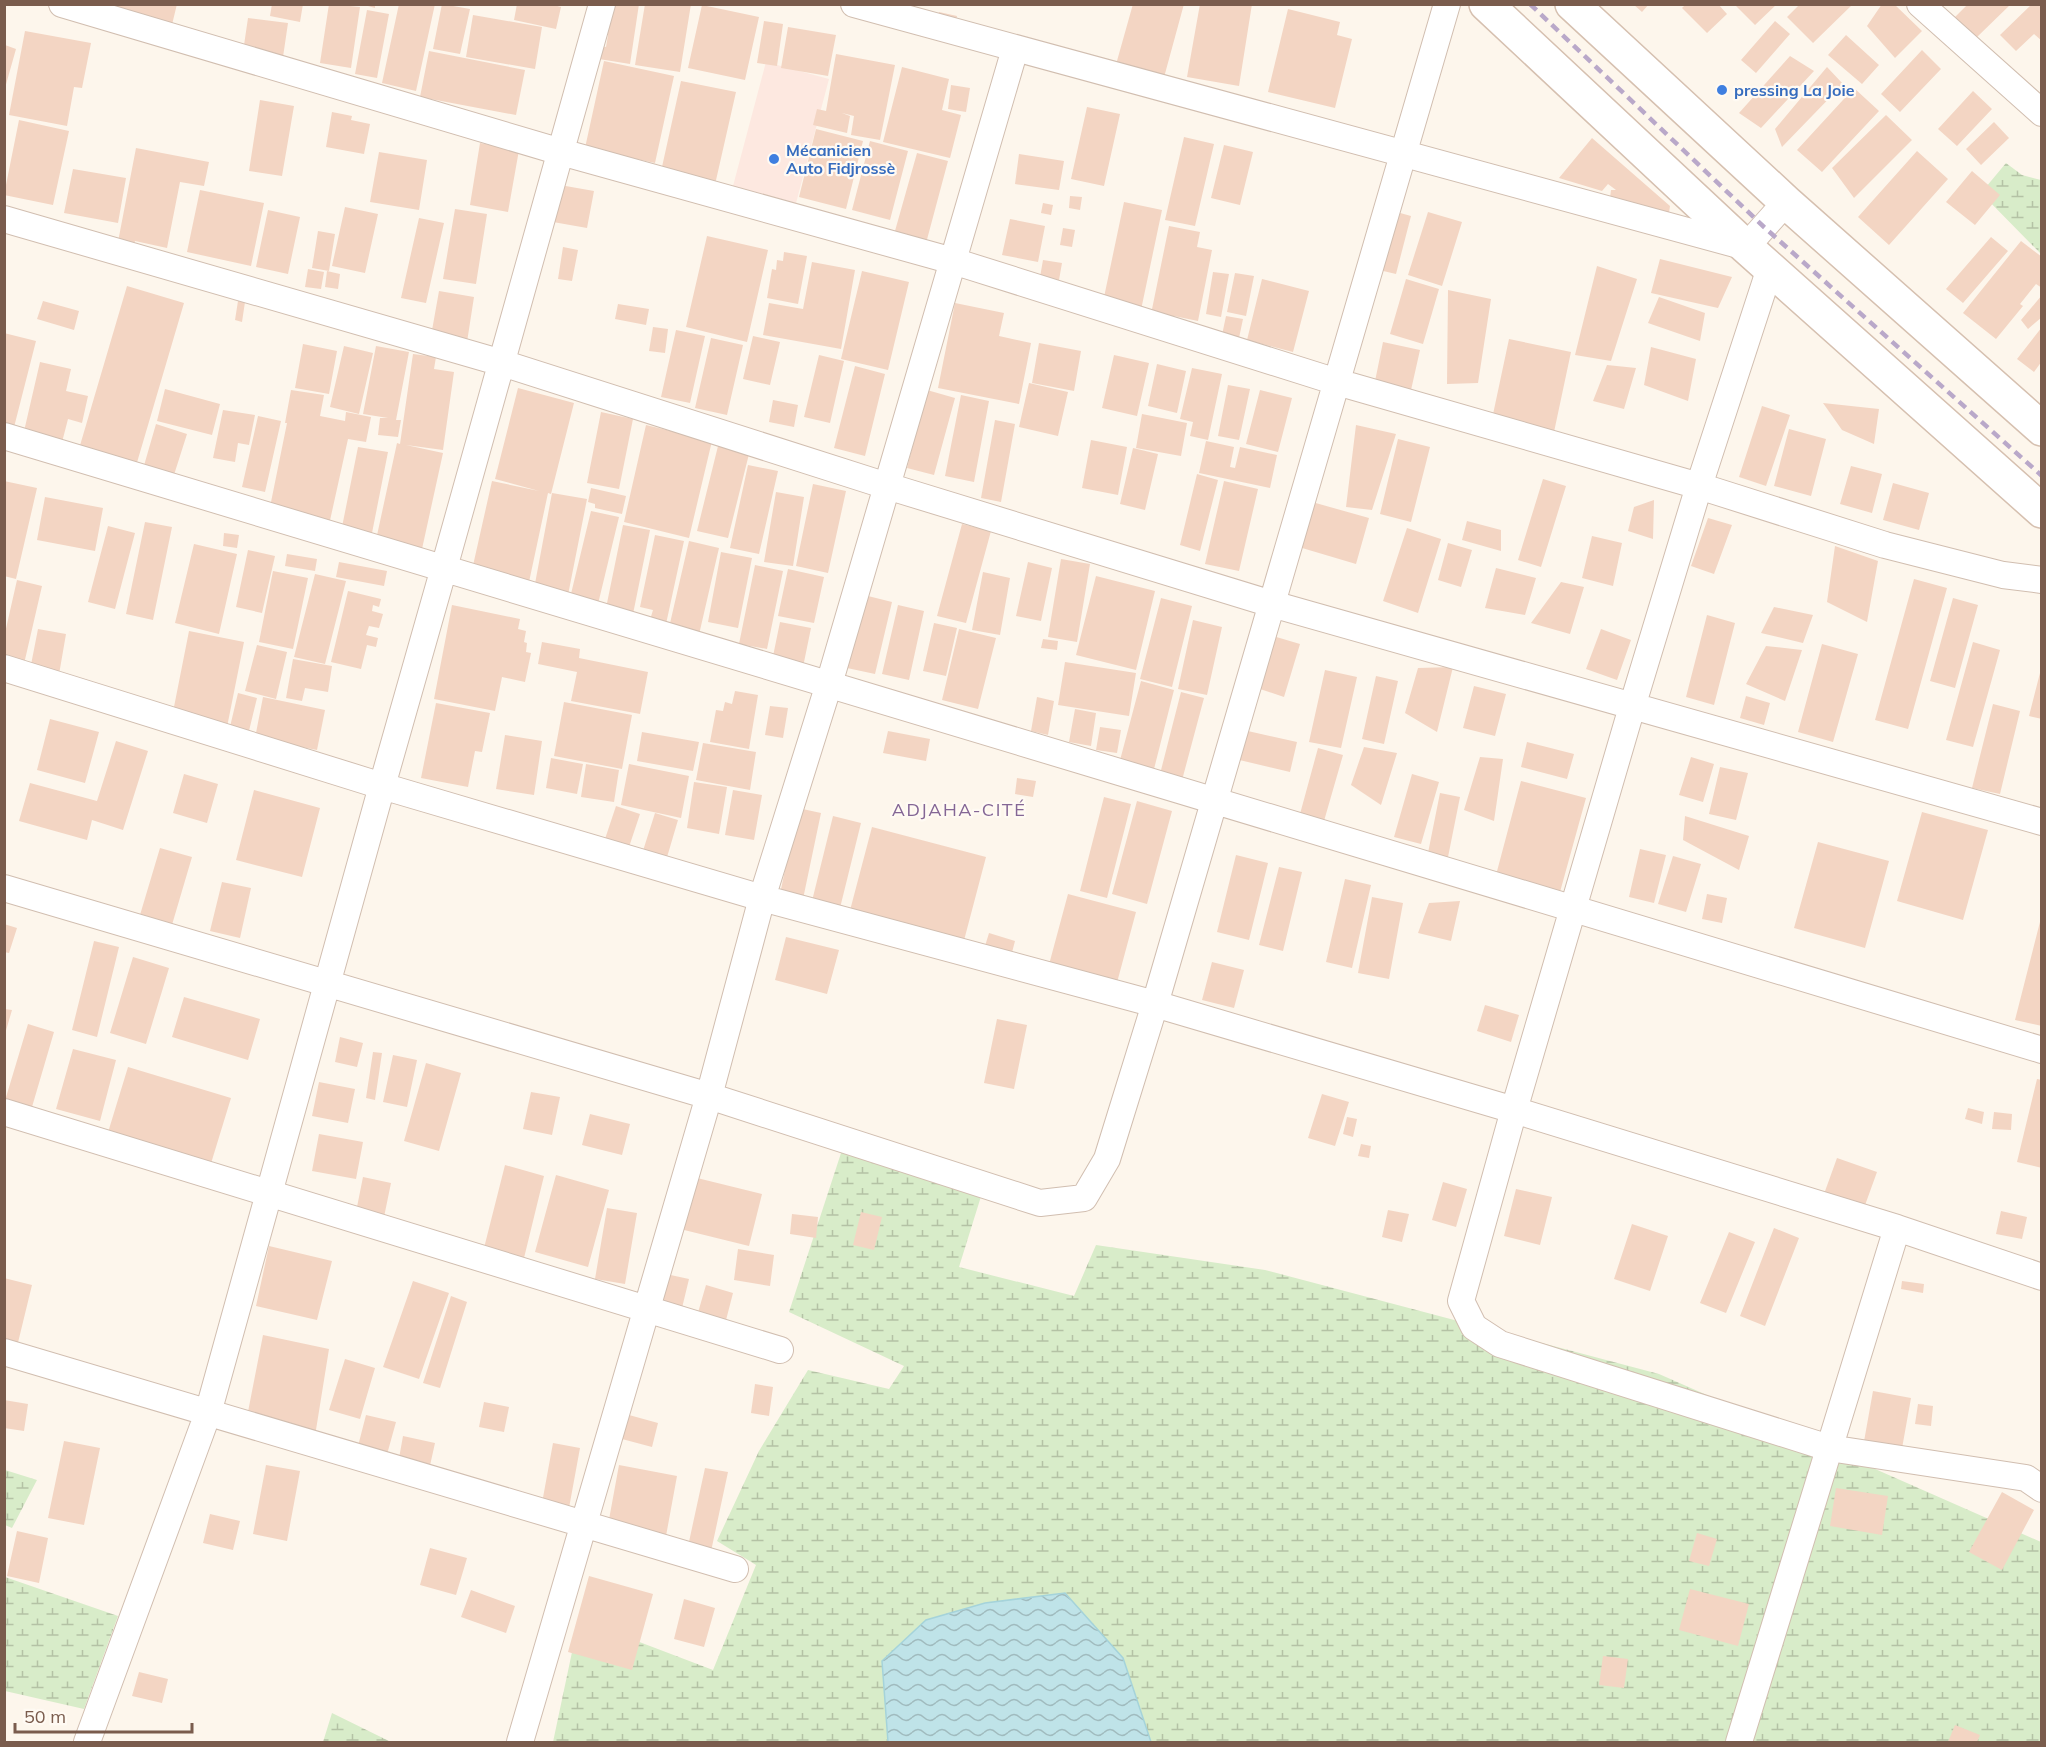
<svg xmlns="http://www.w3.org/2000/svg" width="2046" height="1747" viewBox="0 0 2046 1747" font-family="Mulish,sans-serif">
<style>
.commercial{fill:#fde8e0}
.wetland{fill:url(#wetland-marsh)}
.water{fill:url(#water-waves);stroke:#a5d3da;stroke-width:1.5}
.building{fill:#f3d5c3}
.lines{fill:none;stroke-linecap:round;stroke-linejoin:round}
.street-casing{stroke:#d1beb0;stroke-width:28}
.secondary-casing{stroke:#d6c0b0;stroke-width:36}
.street{stroke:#fff;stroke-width:26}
.secondary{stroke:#fff;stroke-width:33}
.rail{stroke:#b9a8c9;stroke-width:4.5;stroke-dasharray:9 6;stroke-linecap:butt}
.shop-dot{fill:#3f7fe0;stroke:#fffaf3;stroke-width:2}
.labels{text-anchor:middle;stroke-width:4.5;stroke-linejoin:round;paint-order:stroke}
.shop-label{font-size:16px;font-weight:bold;fill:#366cbe;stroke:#fffaf3;text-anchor:start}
.neighbourhood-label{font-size:18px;letter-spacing:1.5px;fill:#846695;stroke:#fffaf3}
</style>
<defs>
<pattern id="wetland-marsh" width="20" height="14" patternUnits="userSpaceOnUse" patternTransform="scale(1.5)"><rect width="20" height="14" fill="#d8ecc9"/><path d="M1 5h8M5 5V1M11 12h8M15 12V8" fill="none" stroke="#b4c2a5"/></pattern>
<pattern id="water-waves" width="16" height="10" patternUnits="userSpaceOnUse" patternTransform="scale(1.5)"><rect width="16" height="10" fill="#bfe3e8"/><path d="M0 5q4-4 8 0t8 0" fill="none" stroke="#a0bbbe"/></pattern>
</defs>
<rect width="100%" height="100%" fill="#fdf6ec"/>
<path class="commercial" d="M766,62L829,79L796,203L733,186Z"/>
<path class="wetland" d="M2006,163L2022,175L2041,180V254L1981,193Z
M843,1147L983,1190L959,1267L1074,1296L1096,1245L1265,1270L1659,1374L2041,1542V1742H1151L1123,1658L882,1661L888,1742H553L579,1619L713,1670L756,1565L717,1541L759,1451L808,1370L889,1389L904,1366L789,1312Z
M5,1470L37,1480L12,1528L5,1525Z
M5,1577L118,1616L84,1709L5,1691Z
M332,1713L391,1742H323Z"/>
<path class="water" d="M1065,1593L1123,1658L1151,1742H888L882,1661L926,1620L985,1603Z"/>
<path class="building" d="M107,4H177L170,33Z
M272,4H303L300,22L270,16Z
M329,4L360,7L351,68L320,63Z
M361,4H375V8Z
M399,4H435L416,91L382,83Z
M442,4L470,9L460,54L433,49Z
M517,4H550L561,7L556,29L514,20Z
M611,4H639L630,64L599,59L601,46L606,47L608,35L599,34L601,20L611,22L613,7Z
M645,4H691L680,72L635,65Z
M1133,4H1184L1163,81L1115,68Z
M1200,4H1252L1239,86L1187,77Z
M1633,4H1649L1642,12Z
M1686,4H1718L1727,14L1707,33L1682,8Z
M1734,4H1777L1755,25Z
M1800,4H1853L1813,43L1787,17Z
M1882,4H1894L1922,31L1895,58L1867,26Z
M1968,4H2011L1976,38L1955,17Z
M2032,4H2042V41L2034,34L2016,51L2000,35Z
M702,5L759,17L745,80L688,68Z
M1288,9L1340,22L1337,35L1352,39L1335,108L1268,92Z
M367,10L389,14L377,78L355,74Z
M939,12L957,16L954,30L936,27Z
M473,15L542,27L535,69L466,57Z
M248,18L288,23L283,57L243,52Z
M764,21L783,24L777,66L757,63Z
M1775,21L1790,34L1756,73L1741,60Z
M788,27L836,35L828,76L781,68Z
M25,31L91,43L82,88L74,87L67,126L9,115Z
M1846,35L1879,65L1862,84L1828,55Z
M5,45L16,49L5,88Z
M1922,50L1941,69L1900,112L1881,94Z
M429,51L525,70L516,115L420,97Z
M836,54L895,65L880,140L851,135L854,116L842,113L850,116L847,133L813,125L817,109L826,111Z
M1790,56L1814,71L1761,128L1739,113Z
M604,61L674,76L655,163L585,148Z
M902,67L949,79L942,110L961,115L950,158L883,142Z
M1827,67L1843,84L1782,147L1775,129Z
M681,81L736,92L714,189L660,176Z
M951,85L970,88L966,112L948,109Z
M1854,88L1879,111L1822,172L1797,150Z
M1973,91L1992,109L1957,146L1938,129Z
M260,100L294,106L282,176L249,171Z
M1087,107L1120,114L1104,186L1071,179Z
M332,112L352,116L351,120L370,124L364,154L326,147Z
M1886,115L1912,140L1854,198L1832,168Z
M19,120L69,131L53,205L4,195Z
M1994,122L2009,138L1981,165L1966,149Z
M816,129L863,141L846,209L799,197Z
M1184,137L1214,144L1195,226L1165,220Z
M1592,138L1670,206L1669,213L1610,198L1611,190H1616L1608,184L1602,191L1559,178Z
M870,141L908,151L890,220L852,210Z
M480,143L519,150L508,212L470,205Z
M1224,145L1253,152L1240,205L1211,198Z
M136,148L209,162L204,186L180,182L167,248L135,241L133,250L117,247Z
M1917,151L1948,179L1889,245L1858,217Z
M379,152L427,160L419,210L370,202Z
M917,153L948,161L925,247L893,238Z
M1019,154L1064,161L1059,190L1015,184Z
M73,169L126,178L118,223L64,213Z
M1972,171L2000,195L1975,225L1946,202Z
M560,185L594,191L587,228L553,222Z
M200,190L264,203L251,266L187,252Z
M1070,196L1082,197L1080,210L1069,208Z
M1124,202L1162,210L1141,310L1103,302Z
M1043,203L1053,205L1051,215L1041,213Z
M345,207L378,214L365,273L332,266Z
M455,209L487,214L476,284L443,279Z
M268,210L300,217L288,274L256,267Z
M1393,211L1411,216L1396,274L1379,270Z
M1428,212L1462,222L1442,286L1408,275Z
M419,218L444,223L426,303L401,298Z
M1010,219L1045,226L1038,262L1002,255Z
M1169,226L1200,232L1197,247L1212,250L1198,321L1174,316L1172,323L1150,319Z
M1063,228L1075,230L1072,247L1060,245Z
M318,231L335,234L329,271L312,268Z
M707,236L768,250L747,342L686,327Z
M1991,237L2008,251L1963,303L1946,289Z
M2021,241L2042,257V288L2036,284L2020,304L2023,306L1996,339L1963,313Z
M563,247L578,250L572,281L558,279Z
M784,252L807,256L798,304L767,298L772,269L776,270L777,260L783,261Z
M1660,259L1732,277L1718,308L1651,293Z
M1043,260L1062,263L1059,280L1040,277Z
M812,262L855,270L841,349L763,335L769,303L803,309Z
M1597,266L1637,279L1611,361L1575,355Z
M308,269L324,272L321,289L305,287Z
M327,271L340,274L338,289L325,287Z
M862,271L909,282L888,370L841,359Z
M1213,272L1229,274L1221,317L1206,314Z
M1235,273L1254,276L1246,316L1227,312Z
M1262,279L1309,291L1293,352L1247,340Z
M1406,279L1439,289L1423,344L1390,334Z
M127,286L184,303L133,476L76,459Z
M1448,290L1491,299L1478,383L1447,384Z
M439,291L474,297L467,342L431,336Z
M2042,295V317L2028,329L2021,320Z
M1659,297L1705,313L1700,341L1648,323Z
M43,301L79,311L74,330L37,319Z
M238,301L245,302L242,322L235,320Z
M955,303L1004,313L999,336L1031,343L1019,404L938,388Z
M618,304L649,309L646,325L615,319Z
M1226,316L1243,319L1239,338L1222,335Z
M653,327L668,329L665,353L649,351Z
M2042,327V361L2034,372L2017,359Z
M676,330L705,336L690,403L661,397Z
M4,333L36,341L12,435L4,433Z
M753,336L780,342L770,385L743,379Z
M711,338L743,345L727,415L695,408Z
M1509,339L1571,352L1554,432L1492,419Z
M1383,342L1420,350L1409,399L1373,391Z
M1039,343L1081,351L1074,391L1032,383Z
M303,344L337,351L329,394L295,388Z
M344,346L373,353L359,414L330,407Z
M376,346L409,352L396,420H401L398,437L378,435L380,418H388L363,414Z
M1651,347L1696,359L1688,401L1644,385Z
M413,354L436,357L434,369L454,372L443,450L406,445L443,453L422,549L376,540L397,443L400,444Z
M819,355L844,361L830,423L804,417Z
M1114,355L1149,363L1137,416L1102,408Z
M40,362L71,369L66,391L88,396L82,423L68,419L60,450L22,440Z
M1157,364L1186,371L1177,413L1148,406Z
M1607,365L1636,368L1624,409L1593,401Z
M855,366L885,374L865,456L834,448Z
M1192,368L1222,374L1208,440L1190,436L1193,422L1180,419Z
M1029,383L1068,392L1058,436L1019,427Z
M1228,385L1250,389L1239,440L1218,436Z
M518,388L574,403L551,494L548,493L529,582L472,570L492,481L539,491L495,479Z
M165,389L220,404L212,435L157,421Z
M291,390L324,395L320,416L345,421L346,412L371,417L366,442L348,439L329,525L269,512L287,423H285Z
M927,390L955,398L934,475L907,468Z
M1260,390L1292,398L1278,452L1246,444Z
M961,395L989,401L974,482L945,476Z
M773,400L798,405L794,427L769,422Z
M1823,403L1879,409L1874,444L1842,430Z
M1762,406L1790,415L1766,486L1739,477Z
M223,410L255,415L249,445L238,443L235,462L213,458Z
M601,412L633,419L619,489L587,483Z
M1142,414L1187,423L1181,456L1136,448Z
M258,416L281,421L265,492L242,487Z
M995,420L1015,424L1001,502L981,498Z
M156,424L187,434L173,478L143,469Z
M646,425L712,441L689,538L624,522Z
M1356,425L1396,434L1372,510L1346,507Z
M1789,429L1826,439L1811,496L1774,486Z
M1398,439L1430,447L1411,522L1380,514Z
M1091,440L1127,447L1118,495L1082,488Z
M1206,441L1234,447L1230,467L1235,468L1240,447L1277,455L1270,488L1199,473Z
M718,446L749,454L728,538L697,531Z
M358,447L388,452L372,533L342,527Z
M1133,448L1158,454L1145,510L1120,504Z
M748,465L778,471L759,554L730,548Z
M1851,466L1882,474L1872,513L1840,504Z
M1197,474L1218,480L1200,551L1180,545Z
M1543,479L1566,486L1541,567L1518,560Z
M4,481L37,488L16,579L4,576Z
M1224,481L1258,489L1239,571L1205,564Z
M1893,483L1929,493L1919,530L1883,520Z
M813,484L846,491L828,573L796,566Z
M591,488L626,496L622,514L595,508V504L588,502Z
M776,492L804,497L793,566L764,562Z
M552,493L587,499L568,595L534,589Z
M45,497L103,508L95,551L37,540Z
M1305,500L1369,518L1356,564L1292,545Z
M1654,500L1653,539L1628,531L1634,507Z
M591,511L619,517L598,604L570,598Z
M1708,518L1732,525L1714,574L1691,566Z
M1467,521L1501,530V551L1462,540Z
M145,522L172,527L153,620L126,614Z
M962,524L991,531L966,623L937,616Z
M623,525L650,530L633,614L606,608Z
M108,526L135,533L115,609L88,602Z
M1407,528L1441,539L1418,613L1383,601Z
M224,533L239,535L237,548L223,546Z
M655,535L684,541L666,624L650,620L653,610L640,607Z
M1592,536L1622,543L1613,586L1582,578Z
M689,541L719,548L698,639L668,632Z
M1448,543L1472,550L1461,587L1438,580Z
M194,544L237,554L219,634L175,623Z
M1835,546L1878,561L1867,622L1827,602Z
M248,550L275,556L262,613L236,607Z
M721,552L752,558L738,628L708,622Z
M287,554L317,559L315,571L285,566Z
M1061,559L1090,564L1077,642L1048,637Z
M339,562L387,571L384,586L336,577Z
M1028,562L1052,568L1041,621L1016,616Z
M755,565L783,571L767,649L739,644Z
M1496,568L1536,578L1525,615L1485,608Z
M788,569L824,577L814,623L778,616Z
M273,571L308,578L293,649L259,642Z
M983,572L1010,578L1000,635L972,630Z
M315,574L346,581L325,664L294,657Z
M1096,576L1155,591L1136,670L1076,655Z
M1914,579L1947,588L1908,729L1875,720Z
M17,580L42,586L21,677L5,673V633Z
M1561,582L1584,587L1570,634L1531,623Z
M348,591L381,599L379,607L373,605L372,611L383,614L379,628L369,626L366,635L378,638L376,647L367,645L361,669L331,662Z
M864,595L892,602L875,674L847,668Z
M1161,598L1192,606L1172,687L1140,679Z
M1953,598L1978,605L1955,688L1930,681Z
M452,605L520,619L518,629L526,631L524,642L527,643L526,652L531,653L525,682L502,677L495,711L434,699Z
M898,605L924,611L909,680L882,674Z
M1774,607L1813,615L1803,643L1761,633Z
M1707,615L1735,623L1714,705L1686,697Z
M1193,620L1222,627L1207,695L1178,689Z
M780,622L811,628L803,667L772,661Z
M934,623L957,628L946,676L923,671Z
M38,629L66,634L57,686L28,680Z
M959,629L996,638L978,709L942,700Z
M1601,629L1631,640L1617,680L1586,669Z
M189,631L244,642L227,727L172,717Z
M1273,636L1300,644L1284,697L1257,688Z
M1043,639L1058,641L1057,650L1041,648Z
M542,642L580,649L579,658L648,672L640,714L571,701L577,672L538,664Z
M1973,642L2000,650L1973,747L1946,740Z
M1822,644L1858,654L1833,742L1798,732Z
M257,645L287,652L276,699L245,691Z
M1766,646L1802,650L1785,701L1746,684Z
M293,659L332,666L328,692L305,688L302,701L286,698Z
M1065,662L1136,673L1129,716L1058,705Z
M1453,667L1437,732L1405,713L1418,668Z
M2041,669H2042V719L2029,716Z
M1325,670L1357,677L1341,748L1309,742Z
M1376,676L1398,681L1384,744L1362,739Z
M1141,681L1174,690L1153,773L1119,764Z
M1474,686L1506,694L1495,736L1463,728Z
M735,691L758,695L749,749L710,742L716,710L723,711L725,702L732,704Z
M1181,692L1204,698L1181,784L1159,778Z
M238,693L257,698L248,735L229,731Z
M1746,696L1770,703L1764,725L1740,718Z
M263,697L325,710L317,750L255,738Z
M1037,697L1054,701L1048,735L1031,731Z
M564,702L632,715L622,769L554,756Z
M436,703L490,713L482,752L475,751L468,787L421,778Z
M1993,704L2020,711L2000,794L1972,788Z
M770,706L788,708L783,738L765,735Z
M1075,709L1096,713L1091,746L1069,742Z
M50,719L99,732L85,783L37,770Z
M1100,727L1121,730L1117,753L1096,750Z
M1239,729L1297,742L1290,772L1231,758Z
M888,731L930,739L926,761L883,753Z
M642,732L699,742L693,771L637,761Z
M505,735L542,741L534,795L496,789Z
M116,741L148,751L123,830L92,820L87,840L19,821L30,783L97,801Z
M1527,742L1574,754L1567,779L1521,767Z
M703,743L756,752L750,790L696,780Z
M1364,747L1397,753L1381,805L1351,785Z
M1318,748L1343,755L1324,821L1300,814Z
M1480,757L1503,759L1494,821L1464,810Z
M1691,757L1714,764L1703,802L1679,795Z
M551,758L583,764L577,794L546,788Z
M586,764L619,770L614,802L581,797Z
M629,764L689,776L681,818L621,805Z
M1720,767L1748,773L1736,820L1709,814Z
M184,774L218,784L207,823L173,813Z
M1412,774L1439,782L1421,844L1394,837Z
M1017,778L1036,781L1033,797L1015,794Z
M1521,781L1586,798L1560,892L1496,875Z
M694,782L727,787L719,834L687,828Z
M254,790L320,808L302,877L236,860Z
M733,790L762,795L754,840L725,835Z
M1440,793L1460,797L1448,857L1428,853Z
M1104,797L1131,804L1107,898L1080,891Z
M1137,801L1172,811L1147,904L1112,894Z
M616,806L640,814L628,850L604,842Z
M798,808L821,813L803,899L780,894Z
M1922,812L1988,830L1963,920L1897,901Z
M655,813L678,820L665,864L641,857Z
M833,816L861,823L839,912L811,905Z
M1685,816L1749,836L1739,870L1683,840Z
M872,827L986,857L962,948L848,918Z
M1818,842L1889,861L1865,948L1794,928Z
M160,848L192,857L169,935L137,925Z
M1640,849L1666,855L1654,903L1629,897Z
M1236,855L1268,863L1249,940L1217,932Z
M1673,856L1701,864L1686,912L1658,904Z
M1279,867L1302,872L1283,951L1259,945Z
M1345,879L1371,885L1352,968L1326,962Z
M222,882L251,888L240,938L210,931Z
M1068,894L1136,912L1115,990L1047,972Z
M1707,894L1727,898L1722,923L1702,919Z
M1372,897L1403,903L1389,979L1358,973Z
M1460,901L1451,941L1418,933L1429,903Z
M2041,918H2042V1026L2015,1020Z
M4,924L17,928L9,953L4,952Z
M989,933L1015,941L1009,964L982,956Z
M786,937L839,950L827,994L775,980Z
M94,941L119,947L97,1037L72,1030Z
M133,957L169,968L146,1044L110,1033Z
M1212,962L1244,970L1234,1008L1202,1000Z
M184,997L260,1019L248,1060L172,1037Z
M1485,1005L1519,1015L1511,1042L1477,1031Z
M4,1009L12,1010L5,1034H4Z
M997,1019L1027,1025L1014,1089L984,1083Z
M28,1024L54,1032L27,1124L4,1104Z
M340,1037L363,1043L357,1067L335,1062Z
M73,1049L116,1060L100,1121L56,1109Z
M373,1052L382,1053L375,1100L366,1098Z
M393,1055L417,1060L407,1107L383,1102Z
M426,1063L461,1073L439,1151L404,1141Z
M128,1067L231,1098L205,1183L102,1152Z
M2037,1079L2042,1080V1168L2017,1162Z
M319,1082L355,1089L348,1123L312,1116Z
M531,1092L560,1097L552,1135L523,1129Z
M1322,1094L1349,1102L1335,1146L1308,1138Z
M1968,1108L1984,1112L1982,1124L1965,1119Z
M1994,1112L2012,1114L2011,1130L1992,1129Z
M590,1114L630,1124L622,1155L582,1145Z
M1347,1117L1357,1119L1353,1137L1343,1134Z
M319,1134L363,1142L356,1179L312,1171Z
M1361,1144L1371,1146L1369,1158L1358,1156Z
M1837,1158L1877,1172L1864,1208L1824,1194Z
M505,1165L544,1176L524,1258L484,1248Z
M556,1175L609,1190L588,1267L535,1252Z
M689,1176L762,1194L749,1246L676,1228Z
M363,1177L391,1183L384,1217L356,1212Z
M1443,1182L1467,1189L1456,1227L1432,1220Z
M1516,1189L1552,1197L1540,1245L1504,1236Z
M607,1208L637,1213L625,1284L595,1279Z
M1388,1210L1409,1214L1402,1242L1382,1237Z
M2001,1211L2027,1217L2022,1239L1996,1234Z
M861,1212L882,1217L874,1250L853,1245Z
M792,1214L818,1217L816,1238L790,1234Z
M1632,1224L1668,1236L1650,1291L1614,1279Z
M1774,1228L1799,1238L1765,1326L1740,1316Z
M1729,1232L1755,1242L1726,1313L1700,1303Z
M269,1246L332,1261L317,1320L256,1306Z
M738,1249L774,1255L770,1286L734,1280Z
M666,1274L689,1279L682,1308L659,1302Z
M4,1278L32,1285L14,1359L4,1357Z
M413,1281L449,1293L419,1379L383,1367Z
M1902,1281L1924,1284L1923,1293L1901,1289Z
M706,1285L733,1293L725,1324L697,1316Z
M451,1296L467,1302L440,1388L423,1383Z
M263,1335L329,1349L315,1436L246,1422Z
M345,1359L375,1368L360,1419L329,1410Z
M755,1384L773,1387L769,1416L751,1413Z
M1873,1391L1911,1398L1901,1454L1863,1447Z
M4,1400L28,1404L24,1431L4,1428Z
M484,1402L509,1407L504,1432L479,1427Z
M1918,1404L1933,1406L1931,1426L1915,1424Z
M366,1415L396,1422L386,1458L357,1450Z
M629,1415L658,1423L652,1447L622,1439Z
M403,1436L435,1443L429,1470L398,1464Z
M64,1441L100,1448L84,1525L48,1518Z
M553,1443L580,1448L569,1508L542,1503Z
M266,1465L300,1471L287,1541L253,1534Z
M619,1465L677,1476L666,1536L608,1525Z
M705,1468L728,1472L710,1556L687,1551Z
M1836,1488L1888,1496L1882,1535L1830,1526Z
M2002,1492L2034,1510L2002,1570L1969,1552Z
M210,1514L240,1521L233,1550L203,1543Z
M17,1531L48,1538L39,1583L7,1576Z
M1697,1533L1717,1539L1709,1566L1689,1561Z
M430,1548L467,1558L456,1595L420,1585Z
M589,1576L653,1594L632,1670L568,1652Z
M1690,1589L1749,1604L1738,1646L1679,1630Z
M471,1590L515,1606L506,1633L461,1617Z
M684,1599L715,1608L704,1647L674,1639Z
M1603,1656L1628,1659L1624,1688L1599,1685Z
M139,1672L168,1679L162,1703L132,1696Z
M1955,1725L1980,1735L1977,1742H1948Z"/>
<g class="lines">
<defs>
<path id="street" d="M62,4L561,152L953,261L1337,382L1699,486L1885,545L2003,575L2042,580
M854,4L1746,247L1786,202
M1920,4L2042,113
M4,219L502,363L887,486L1272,604L2042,822
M1770,268L1699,486L1632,707L1514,1110L1461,1301L1474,1327L1500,1344L1829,1448L2026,1478L2042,1489
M4,436L2042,1050
M4,668L382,786L762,898L1155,1004L1514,1110L1897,1228L2042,1277
M4,888L709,1096L1040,1203L1084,1198L1107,1159L1155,1004L1447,4
M4,1112L780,1350
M4,1352L735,1569
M87,1742L208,1413L382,786L444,568L602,4
M520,1742L709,1096L762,898L829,684L1015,49
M1739,1742L1897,1228"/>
<path id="secondary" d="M1486,4L1746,247L2042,511
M1572,4L1786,202L2042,429"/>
</defs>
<use href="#street" class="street-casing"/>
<use href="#secondary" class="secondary-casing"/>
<use href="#street" class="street"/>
<use href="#secondary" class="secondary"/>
<path class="rail" d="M1530,4L1764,227L2042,476"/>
</g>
<g class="shop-dot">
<circle cx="1722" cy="90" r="6"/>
<circle cx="774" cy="159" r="6"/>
</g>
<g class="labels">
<g class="shop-label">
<text x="1734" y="96">pressing La Joie</text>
<text x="786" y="156">Mécanicien<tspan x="786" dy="18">Auto Fidjrossè</tspan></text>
</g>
<g class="neighbourhood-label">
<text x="959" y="816">ADJAHA-CITÉ</text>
</g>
</g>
<rect width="2046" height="1747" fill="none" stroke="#7a5c4d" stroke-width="12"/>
<path d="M15 1723v9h177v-9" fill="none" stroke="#7a5c4d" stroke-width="3"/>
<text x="24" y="1723" font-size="18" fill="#7a5c4d" stroke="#fffaf3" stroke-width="4.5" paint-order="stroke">50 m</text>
</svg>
